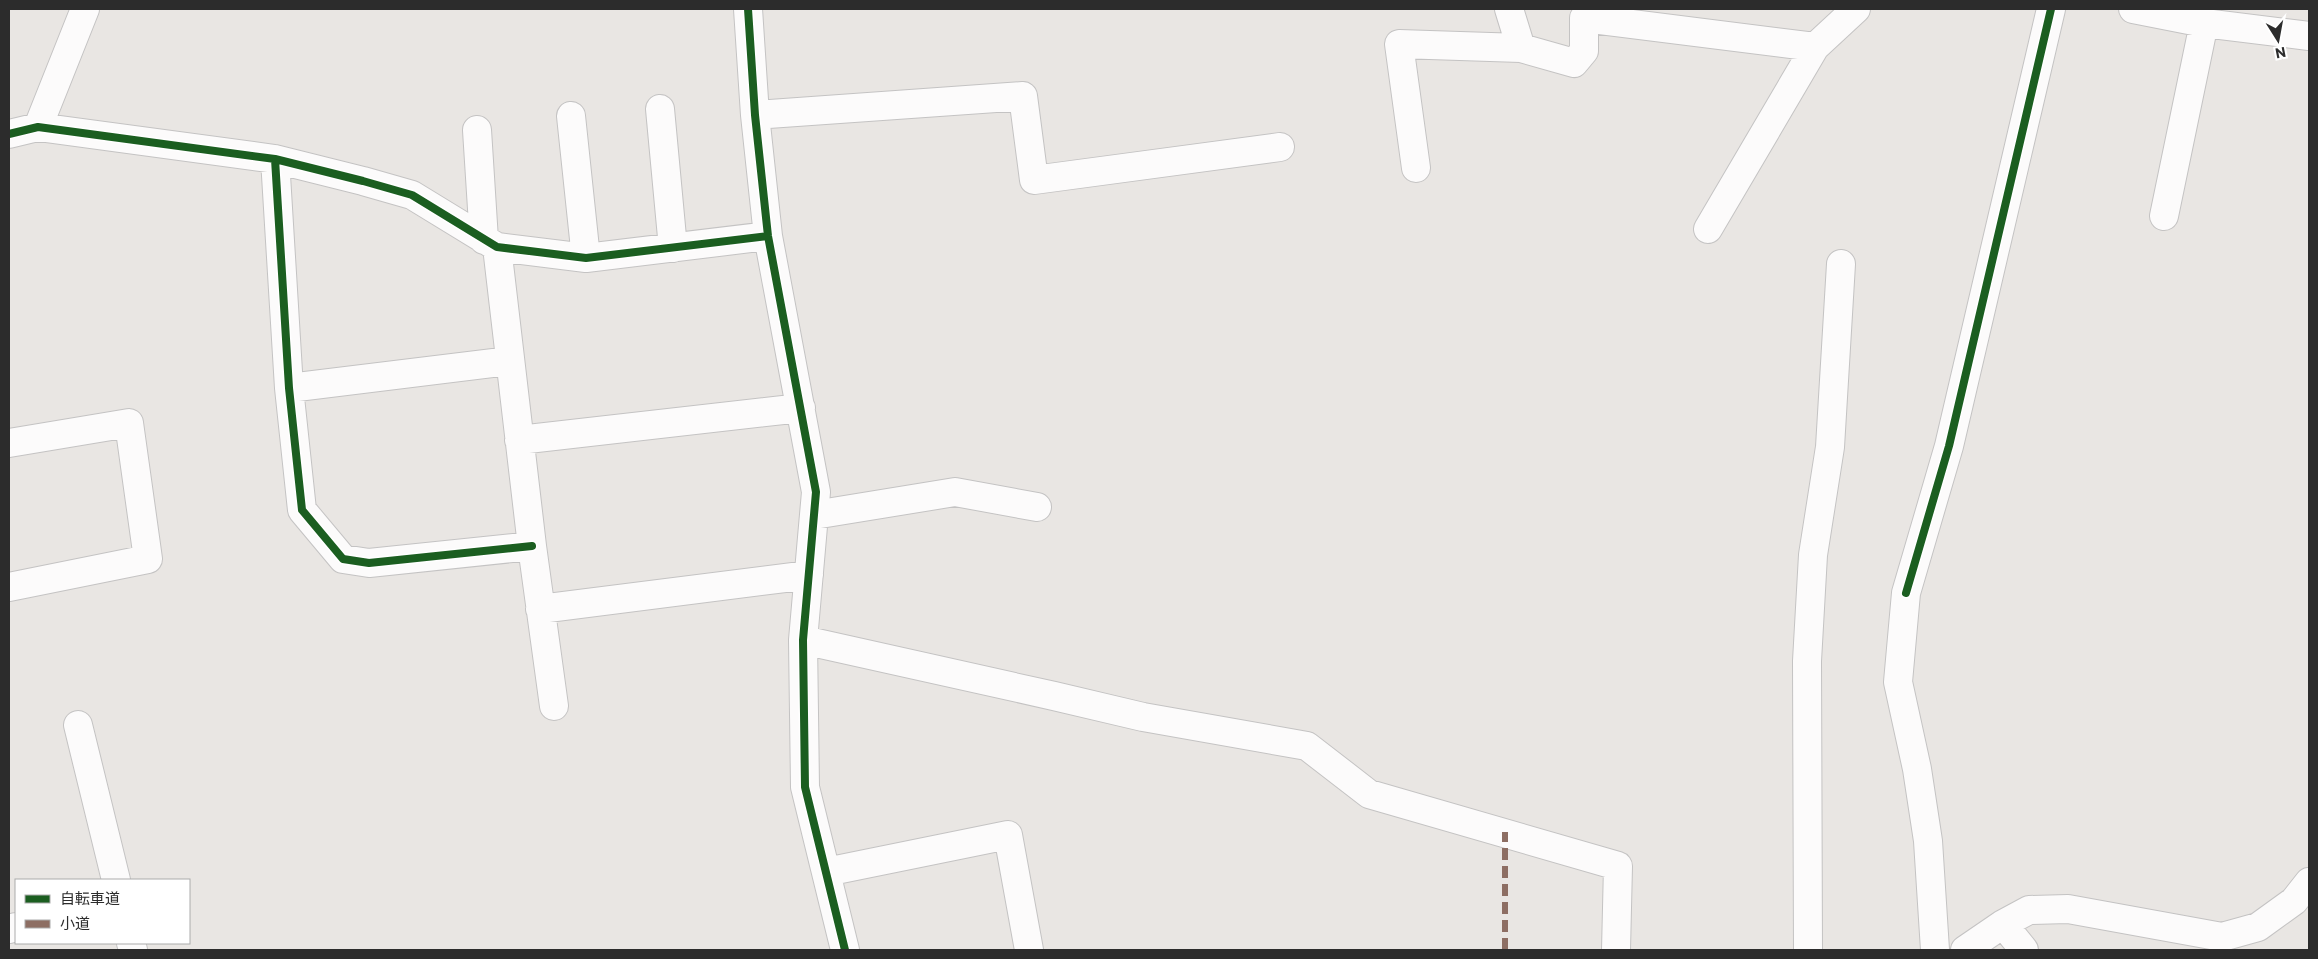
<svg xmlns="http://www.w3.org/2000/svg" width="2318" height="959" viewBox="0 0 2318 959" font-family="Commissioner,'Noto Sans JP',sans-serif">
<style>
.lines{fill:none;stroke-linecap:round;stroke-linejoin:round}
.minor-casing{stroke:#c4c3c3;stroke-width:30}
.minor{stroke:#fcfbfb;stroke-width:28}
.quiet{stroke:#8d6e63;stroke-width:6;stroke-dasharray:12 6;stroke-linecap:butt}
.cycleway-casing{stroke:#fff;stroke-width:11}
.cycleway{stroke:#1b5e20;stroke-width:8}
</style>
<rect width="100%" height="100%" fill="#e9e6e3"/>
<g class="lines">
<defs>
<path id="minor" d="M748,9L755,115L768,236L816,492L803,640L805,787L845,950
M1509,9L1521,48
M2133,9L2204,23L2309,36
M660,109L673,248
M755,115L1023,96L1034,180L1280,147
M571,116L586,258
M38,127L85,9
M477,130L484,240
M9,134L38,127L275,159L363,181L412,195L497,247L586,258L768,236
M275,159L289,388L302,510L343,559L369,563L532,546
M1416,168L1399,44L1521,48L1574,63L1584,51V18L1815,47
M2164,216L2204,23
M1708,229L1815,47L1856,9
M497,247L532,546L554,706
M289,388L510,361
M519,440L801,408
M9,443L129,423L148,559L9,587
M814,515L955,492L1037,507
M540,609L809,575
M803,640L1054,696L1143,717L1307,746L1369,794L1618,866L1616,950
M78,725L116,880
M826,872L1008,835L1029,950
M2003,924L2024,950
M9,929L16,927
M131,943L133,950
M1808,950L1807,661L1813,555L1830,447L1841,264
M1935,950L1928,841L1917,769L1898,682L1906,593L1949,446L2051,9
M1965,950L2003,924L2029,910L2068,909L2222,937L2258,927L2294,901L2309,882"/>
</defs>
<use href="#minor" class="minor-casing"/>
<use href="#minor" class="minor"/>
<path class="quiet" d="M1505,950V832"/>
<defs>
<path id="cycleway" d="M748,9L755,115L768,236L816,492L803,640L805,787L845,950
M9,134L38,127L275,159L363,181L412,195L497,247L586,258L768,236
M275,159L289,388L302,510L343,559L369,563L532,546
M1906,593L1949,446L2051,9"/>
</defs>
<use href="#cycleway" class="cycleway-casing"/>
<use href="#cycleway" class="cycleway"/>
</g>
<rect width="2318" height="959" fill="none" stroke="#2c2c2c" stroke-width="20"/>
<rect x="15" y="879" width="175" height="65" fill="#ffffff" stroke="#ababab"/>
<rect x="25" y="895" width="25" height="8" fill="#1b5e20" stroke="#ababab"/>
<text x="60" y="904" font-size="15" fill="#2c2c2c">自転車道</text>
<rect x="25" y="920" width="25" height="8" fill="#8d6e63" stroke="#ababab"/>
<text x="60" y="929" font-size="15" fill="#2c2c2c">小道</text>
<g transform="translate(2278 40) rotate(169)" stroke="#ffffff" stroke-width="4" paint-order="stroke">
<path d="M0-4L9 19L0 12L-9 19Z" fill="#2c2c2c"/>
<text y="-8" font-size="14" font-weight="bold" text-anchor="middle" fill="#2c2c2c">N</text>
</g>
</svg>
